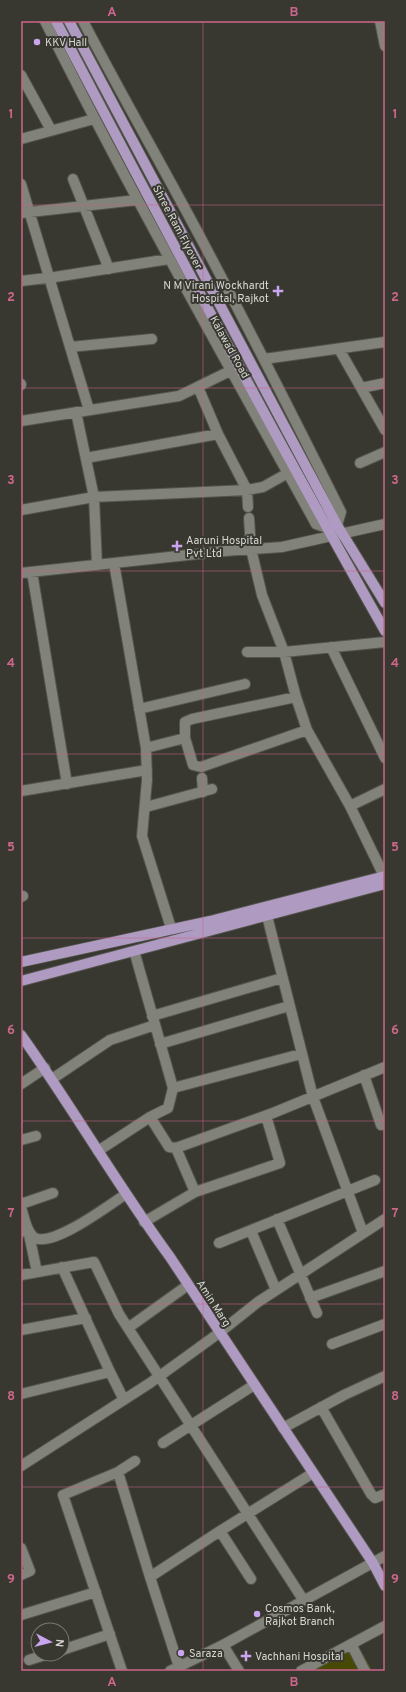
<svg xmlns="http://www.w3.org/2000/svg" width="406" height="1692" viewBox="0 0 406 1692" font-family="Overpass,sans-serif">
<style>
.green{fill:#484904}
.lines{fill:none;stroke-linecap:round;stroke-linejoin:round}
.minor-casing{stroke:#53544c;stroke-width:12}
.major-casing{stroke:#53544c;stroke-width:12}
.minor{stroke:#818279;stroke-width:10}
.major{stroke:#af9bc2;stroke-width:10}
.grid{fill:none;stroke:#ca658b;stroke-width:1;stroke-opacity:0.55}
.poi-dot{fill:#c8a5ee;stroke:#383830;stroke-width:1.5}
.labels{text-anchor:middle;stroke-width:4;stroke-linejoin:round;paint-order:stroke}
.poi-label{font-size:11px;fill:#d7d8d3;stroke:#383830;text-anchor:start}
.street-label{font-size:11px;fill:#d7d8d3;stroke:#383830}
.neatline{fill:none;stroke:#ca658b;stroke-width:1.5}
.grid-label{font-size:13px;text-anchor:middle;font-weight:bold;fill:#ca658b}
</style>
<rect width="100%" height="100%" fill="#383830"/>
<path class="green" d="M356,1642L373,1671H314L311,1665Z"/>
<g class="lines">
<defs>
<path id="minor" d="M45,21C130,192 224,357 316,524L327,528
M83,21C123,98 166,172 206,248C252,335 297,424 341,512L337,525
M380,21L385,46
M21,75L51,130
M21,139L94,119
M73,179L109,269
M21,184L89,410
M21,213L137,200
M21,281L55,277L169,259
M70,347L152,339
M339,349L385,430
M264,359L385,342
M21,384V385
M198,387L218,434L247,490L263,487L288,473
M361,388L385,383
M76,412L94,497L97,565
M21,421L179,396L230,371
M86,458L218,434
M360,463L385,452
M21,510L94,497L247,490L248,507
M249,518L251,549L262,595L284,652L296,697L307,730L350,806
M114,563L146,748L147,780L142,836L171,928
M32,572L67,784
M21,573L225,551L282,547L385,524
M331,647L385,758
M247,652H284L385,642
M296,697L192,719L185,722V738L193,765L201,767L307,730
M139,709L245,684
M146,748L185,738
M202,778L203,792
M21,791L147,770
M146,807L212,789
M384,876L350,806L385,789
M21,897L23,896
M265,908L313,1097L363,1233
M135,954L173,1088L168,1108L150,1117
M152,1016L282,978
M160,1044L289,1006
M364,1075L381,1125L385,1123
M52,1079L110,1040L155,1025
M21,1084L45,1068
M173,1088L301,1054
M21,1140L36,1136
M176,1148L195,1192
M98,1151L150,1117L169,1147L176,1148L273,1113L385,1067
M21,1204L53,1193
M21,1207C24,1216 26,1233 35,1238C54,1247 109,1205 126,1194
M277,1219L317,1313
M144,1222L195,1192L280,1163L266,1116
M251,1231L276,1290
M21,1232L28,1230L37,1272
M219,1243L375,1180
M62,1267L110,1372
M21,1275L94,1262L119,1314L128,1328
M188,1285L128,1328L304,1601
M310,1298L385,1271
M21,1330L86,1318
M332,1344L385,1324
M21,1394L110,1372L124,1400
M321,1407L371,1494L375,1498L385,1494
M283,1428L344,1395L385,1376
M163,1443L254,1385
M21,1466L150,1383L219,1333L258,1302L385,1219
M118,1472L150,1577
M220,1531L251,1579
M21,1548L30,1571L21,1575
M21,1615L96,1592
M351,1644L365,1671
M223,1645L239,1671
M62,1650L110,1634
M29,1660L48,1654
M179,1667L150,1577L220,1531L313,1473
M122,1671L63,1495L118,1472L135,1461
M170,1671L223,1645L385,1556
M301,1671L385,1626"/>
<path id="major" d="M56,21C163,226 271,430 385,631
M69,21L337,525L385,603
M21,962L210,921L385,876
M21,981L385,884
M21,1035C73,1108 117,1185 170,1257L373,1563L385,1586"/>
</defs>
<use href="#minor" class="minor-casing"/>
<use href="#major" class="major-casing"/>
<use href="#minor" class="minor"/>
<use href="#major" class="major"/>
</g>
<path class="grid" d="M203,21V1671M21,205H385M21,388H385M21,571H385M21,754H385M21,938H385M21,1121H385M21,1304H385M21,1487H385"/>
<g class="poi-dot">
<circle cx="37" cy="42" r="4"/>
<path d="M276 285h4v4h4v4h-4v4h-4v-4h-4v-4h4z"/>
<path d="M175 540h4v4h4v4h-4v4h-4v-4h-4v-4h4z"/>
<circle cx="257" cy="1614" r="4"/>
<circle cx="181" cy="1653" r="4"/>
<path d="M244 1650h4v4h4v4h-4v4h-4v-4h-4v-4h4z"/>
</g>
<g class="labels">
<g class="poi-label">
<text x="45" y="46">KKV Hall</text>
<text x="269" y="289" text-anchor="end">N M Virani Wockhardt<tspan x="269" dy="13">Hospital, Rajkot</tspan></text>
<text x="186" y="544">Aaruni Hospital<tspan x="186" dy="13">Pvt Ltd</tspan></text>
<text x="265" y="1612">Cosmos Bank,<tspan x="265" dy="13">Rajkot Branch</tspan></text>
<text x="189" y="1657">Saraza</text>
<text x="255" y="1660">Vachhani Hospital</text>
</g>
<g class="street-label">
<text transform="translate(178 227) rotate(62)" y="4">Shree Ram Flyover</text>
<text transform="translate(230 347) rotate(61)" y="4">Kalawad Road</text>
<text transform="translate(214 1303) rotate(57)" y="4">Amin Marg</text>
</g>
</g>
<rect width="406" height="1692" fill="none" stroke="#383830" stroke-width="44"/>
<g transform="translate(50 1642) rotate(97)"><circle r="19" fill="#383830" stroke="#787871"/>
<path d="M0-3L7 15L0 10L-7 15Z" fill="#c8a5ee"/>
<text y="-6" font-size="11" font-weight="bold" text-anchor="middle" fill="#d7d8d3">N</text>
</g>
<rect x="22" y="22" width="362" height="1648" class="neatline"/>
<g class="grid-label">
<text x="112" y="16">A</text>
<text x="294" y="16">B</text>
<text x="11" y="118">1</text>
<text x="395" y="118">1</text>
<text x="11" y="301">2</text>
<text x="395" y="301">2</text>
<text x="11" y="484">3</text>
<text x="395" y="484">3</text>
<text x="11" y="667">4</text>
<text x="395" y="667">4</text>
<text x="11" y="851">5</text>
<text x="395" y="851">5</text>
<text x="11" y="1034">6</text>
<text x="395" y="1034">6</text>
<text x="11" y="1217">7</text>
<text x="395" y="1217">7</text>
<text x="11" y="1400">8</text>
<text x="395" y="1400">8</text>
<text x="11" y="1583">9</text>
<text x="395" y="1583">9</text>
<text x="112" y="1686">A</text>
<text x="294" y="1686">B</text>
</g>
</svg>
